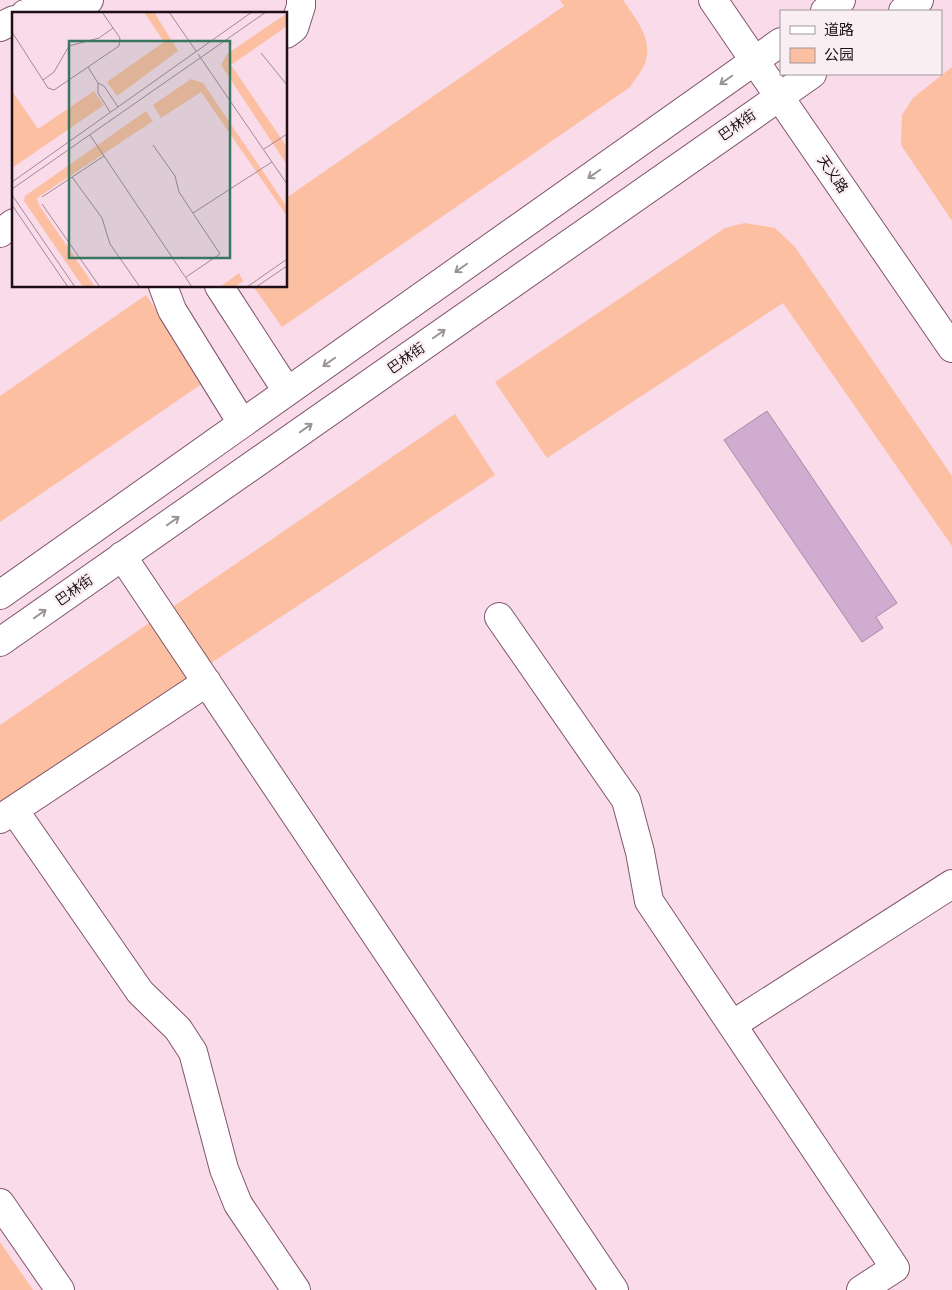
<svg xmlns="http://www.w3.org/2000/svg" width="952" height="1290" viewBox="0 0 952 1290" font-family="'Noto Sans','Noto Sans SC',sans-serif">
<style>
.green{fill:#fcbfa1}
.building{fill:#d0add0;stroke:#a987a8}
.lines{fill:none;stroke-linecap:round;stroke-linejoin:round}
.minor-casing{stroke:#80566c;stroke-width:30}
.major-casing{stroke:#80566c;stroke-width:30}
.minor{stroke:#fff;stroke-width:28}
.major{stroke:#fff;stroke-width:28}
.oneway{stroke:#9a9396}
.labels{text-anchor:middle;stroke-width:5;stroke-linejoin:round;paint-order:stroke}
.street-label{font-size:14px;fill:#1e0e16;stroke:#f9eff3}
.inset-road{fill:none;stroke:#a18995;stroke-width:1}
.view{fill:#3a755f;fill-opacity:0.15;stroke:#3a755f;stroke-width:2.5}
.inset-edge{fill:none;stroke:#1e0e16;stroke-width:2.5}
</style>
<rect width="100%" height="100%" fill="#f9dbea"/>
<path class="green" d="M560,0H623C635,18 652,37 646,60C644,69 635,79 630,87L282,327L253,286H286V198L564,6Z
M952,67V221L901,145L902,115L913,98Z
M745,223L775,228L795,247L952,476V546L783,303L547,458L495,382L725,228Z
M146,295L206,381L0,522V396Z
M455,414L495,475L0,803V725Z
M0,1242L33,1290H0Z"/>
<path class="building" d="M767,411L897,603L876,617L883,628L862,642L724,440Z"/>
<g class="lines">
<defs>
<path id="minor" d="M713,0L754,60
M25,14L52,6L89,0
M0,27L14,20
M286,34L294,28L301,6V0
M0,233L14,223
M163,286L172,310L242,423
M219,286L287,391
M122,556L614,1290
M499,617L626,800L640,852L649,901L895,1268L861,1290
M14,810L140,992L178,1029L193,1052L224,1169L238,1204L296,1290
M0,819L207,682
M732,1025L952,884
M0,1203L60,1290"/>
<path id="major" d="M825,11L841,0
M903,11L919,0
M754,60L952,348
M0,595L781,42
M0,642L812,74"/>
</defs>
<use href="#minor" class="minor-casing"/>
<use href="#major" class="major-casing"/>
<use href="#minor" class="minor"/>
<use href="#major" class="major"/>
</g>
<defs><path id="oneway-shaft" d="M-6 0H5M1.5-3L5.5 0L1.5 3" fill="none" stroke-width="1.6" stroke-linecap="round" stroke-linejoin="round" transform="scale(1.25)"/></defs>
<g class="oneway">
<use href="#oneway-shaft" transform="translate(726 80) rotate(145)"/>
<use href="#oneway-shaft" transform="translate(594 174) rotate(145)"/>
<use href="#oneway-shaft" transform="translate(461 268) rotate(145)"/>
<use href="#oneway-shaft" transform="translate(439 334) rotate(-35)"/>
<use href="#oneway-shaft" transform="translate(329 362) rotate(145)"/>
<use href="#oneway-shaft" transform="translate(306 428) rotate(-35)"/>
<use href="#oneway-shaft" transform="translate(173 521) rotate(-35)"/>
<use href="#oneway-shaft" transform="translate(40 614) rotate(-35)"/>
</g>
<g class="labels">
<g class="street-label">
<text transform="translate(737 125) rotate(-35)" y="5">巴林街</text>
<text transform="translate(833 174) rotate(56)" y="5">天义路</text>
<text transform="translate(406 358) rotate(-35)" y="5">巴林街</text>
<text transform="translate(74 590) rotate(-35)" y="5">巴林街</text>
</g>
</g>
<g transform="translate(12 12)">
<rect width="275" height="275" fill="#f9dbea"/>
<path d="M132,0H142L166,39L105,84L95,70L152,30ZM275,1V14L219,53L275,135V153L209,53L215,42ZM179,67L191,71L275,195V204L189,80L149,106L141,93ZM0,79L26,117L82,79L92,93L0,156ZM134,99L141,109L25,186L27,193L83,275H71L12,189L13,184ZM227,261L231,269L223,275H208Z" fill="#fcbfa1"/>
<path class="inset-road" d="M157,0L184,39M0,20L36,76L42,78L107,34L108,26L90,0M249,41L275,73M186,42L275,172M76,55L86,71M31,68L42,60L57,34L87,26L101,16M98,100L86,81V71L92,74L106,95M78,123L180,275M141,133L163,164L167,180L208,242L174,265M252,137L275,122M60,165L90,206L98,232L128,275M0,170L240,0M0,177L254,0M0,183L63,275M30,185L92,144M30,192L88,275M0,193L56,275M181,201L260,150M235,275L275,247M244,275L275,254"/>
<path class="view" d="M57,29H218V246H57Z"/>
<rect width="275" height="275" class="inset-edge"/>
</g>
<rect x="780" y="10" width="162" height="65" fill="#f9eff3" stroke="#a1959b"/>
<rect x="790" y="26" width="25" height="8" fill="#ffffff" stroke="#a1959b"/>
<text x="824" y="35" font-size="15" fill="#1e0e16">道路</text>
<rect x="790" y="48" width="25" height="15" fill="#fcbfa1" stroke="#a1959b"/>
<text x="824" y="60" font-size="15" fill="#1e0e16">公园</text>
</svg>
